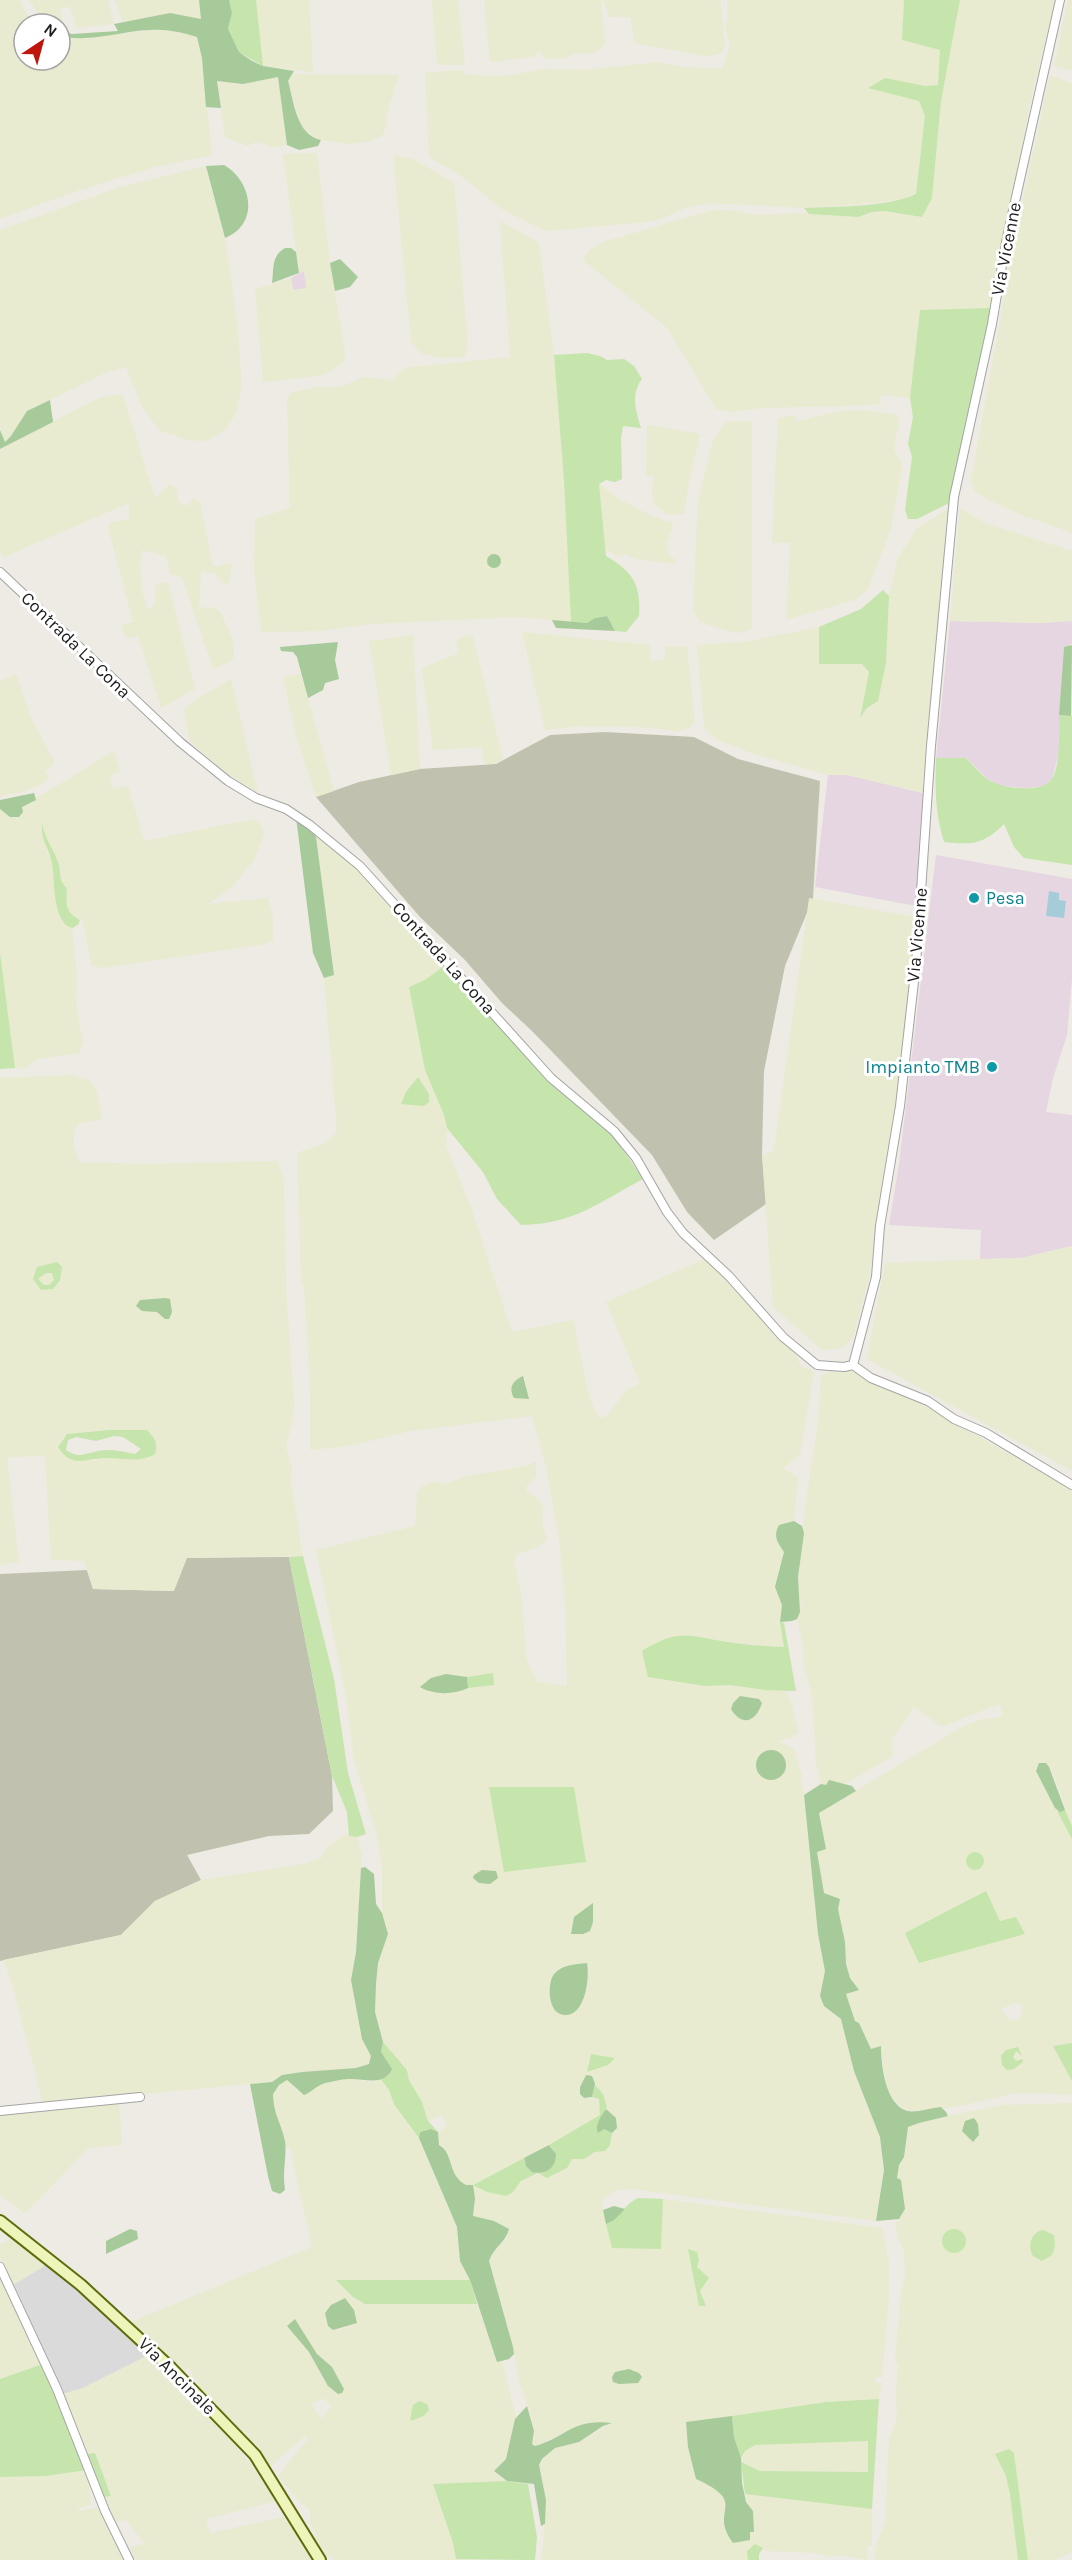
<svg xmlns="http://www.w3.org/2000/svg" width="1072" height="2560" viewBox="0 0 1072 2560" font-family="Karla,sans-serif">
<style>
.residential{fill:#dbdada}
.industrial{fill:#e6d6e2}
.construction{fill:#c1c1af}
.farmland{fill:#e8ebcf;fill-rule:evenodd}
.grass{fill:#c5e5ac;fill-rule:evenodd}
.forest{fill:#a6ca9a}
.water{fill:#a6cbd9}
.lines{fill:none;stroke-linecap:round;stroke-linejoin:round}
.minor-casing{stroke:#a4a4a4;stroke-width:10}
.secondary-casing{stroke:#5d6c0b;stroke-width:14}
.minor{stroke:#fff;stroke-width:8}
.secondary{stroke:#eff5ba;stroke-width:10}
.culture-dot{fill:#0f9aa8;stroke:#fff;stroke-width:2}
.labels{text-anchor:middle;stroke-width:6;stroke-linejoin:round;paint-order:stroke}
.street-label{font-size:18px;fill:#1d1d1d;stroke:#fff}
.culture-label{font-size:18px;fill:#0d838f;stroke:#fff;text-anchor:start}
</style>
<rect width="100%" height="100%" fill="#edebe3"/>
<path class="residential" d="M46,2262L77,2286L149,2355L83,2388L63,2394L14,2284L43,2267Z"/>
<path class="industrial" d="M304,271L307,288L293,291L291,278Z
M950,621L1039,623L1072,621V644L1064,647L1059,715V752L1052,779L1044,786L1027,788L1001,786L989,780L966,758H936Z
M828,775H847L923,793L916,906L815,887Z
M936,855L1072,879V979L1067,1035L1053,1078L1046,1112L1072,1115V1246L1021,1258L980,1259L981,1230L889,1225L899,1164Z"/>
<path class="construction" d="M605,732L694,737L738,759L820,781L813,898L785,966L764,1071L762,1155L766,1204L714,1240L687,1212L652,1155L532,1031L502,1003L465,960L420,917L316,797L359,782L420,769L496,764L550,735Z
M289,1557L332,1776L333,1811L309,1834L269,1836L187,1855L201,1880L155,1901L121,1935L0,1961V1574L87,1570L93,1589L173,1591L186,1558Z"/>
<path class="farmland" d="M0,0H19L30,20L35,24H24V60H60V36L93,37L150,30L176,31L197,37L202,58L212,155L155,167L77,191L0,219Z
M29,0H108L114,24L77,28L70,7L60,8L63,29L60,28V24H48L42,19Z
M115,0H199L201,19L170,13L122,22Z
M256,0H309L313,72L263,66Z
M432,0H458L465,65H437Z
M484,0H601L605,44L595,53L574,54L563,59H546L539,51L533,57L490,62Z
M603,0H720L725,44L723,51L716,55L704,56L635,43L630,17H609Z
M727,0H904L902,40L940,50L938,85L925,86L911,84L869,87L919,101L925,116L916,194L906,198L874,203L804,208L710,203L687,207L661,219L646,222L546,231L503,210L460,175L429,157L425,73L463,70L465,75L504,76L546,69L583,70L657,62L684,67L722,69L730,46L725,26L728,17Z
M960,0H1055L1029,107L991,308L920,310L910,398L886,395L880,397L881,404L844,406L761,408L731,412L716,409L667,328L583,260L588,251L603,242L713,210H731L760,215L797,213L858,217L872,212L884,211L921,217L932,198L941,101Z
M1068,0H1072V70L1054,66Z
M294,74L399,75L387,113L386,127L382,136L368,142L347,144L315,139L306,133L300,123L288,80Z
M1050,75L1072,84V533L1017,513L993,502L975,492L971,481L1018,222Z
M278,77L287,145L274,147L256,142L247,146L225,137L217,81L243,84Z
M317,153L330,263L345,351L344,362L325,375L263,382L255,289L291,278L293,290L306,288L304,271L299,273L283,154Z
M393,155L413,159L454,183L468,345L464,357L442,358L422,354L411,342Z
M206,166L226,244L238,330L242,386L236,413L226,429L207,441L187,440L159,430L142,407L126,367L107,372L27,411L11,436L4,442L0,425V230L117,188Z
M500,221L539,243L554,355L564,480L571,622L517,617L372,624L320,631L261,632L254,568L255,519L290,508L287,400L290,393L316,387H340L365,377L392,380L404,368L510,357Z
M110,395H123L155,498L170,484L178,490V500L182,505H188L193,499L200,502L213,567L232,563L229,584L224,583L214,573L201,571L199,608L212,607L221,613L234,643V657L230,662L213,669L182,577L170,574L166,556L142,550L140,564L142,590L147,609L152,608L155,601V584L168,582L195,689L161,708L138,636L126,638L121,625L133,622L108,527L111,522L129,519V503L4,557L0,552V450L94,400Z
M855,410L896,414L899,421L894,449L902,465L891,528L868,589L854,600L786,620L790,543H772L778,418L795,415L796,422L830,413Z
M752,421V628L742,633L728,631L700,622L693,610L698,499L713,440L726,422Z
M647,425L700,434L689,482L684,514L668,515L654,504L652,491L654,476L646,475Z
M599,484L621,500L654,517L673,523L667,544L669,556L676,560V564L637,559L625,554L618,556L604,549Z
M960,508L985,523L1072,551V621L1039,623L950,621Z
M948,509L923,793L847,775H828L751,753L716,739L704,727L697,645L745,642L819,627V664H862L869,672L860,716L878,701L886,663L889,596L898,558L917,528Z
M522,632L650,645L651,661L665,659V646L687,647L695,723L689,728L678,731L640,727L580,726L545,730Z
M413,635L420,769L391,775L369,641Z
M466,635L473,636L503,760L496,764H485L481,747L433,750L422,668L459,653L456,641Z
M16,674L30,715L55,763L45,772L49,779L41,785L19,793L0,796V681Z
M301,674L334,791L316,797L297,740L283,677Z
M231,679L258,793L223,771L190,741L184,709L198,698Z
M114,751L120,771L110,776L113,789L128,786L144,841L249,820H255L261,825L264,834L254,860L232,887L208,904L268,898L273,918V941L266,944L102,968L91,965L83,921L70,913L65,906L67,889L60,881L58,862L51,852L42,827L47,851L52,860L57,905L62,921L72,928L77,976L76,1004L83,1042L79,1053L44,1058L36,1060L25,1069L15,1068L0,953V809L10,817L22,807Z
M309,826L357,864L445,965L425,980L409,987L425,1070L444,1115L447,1128L446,1146L472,1210L512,1332L573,1320L588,1391L595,1411L600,1418L607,1416L626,1390L640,1383L606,1302L707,1258L794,1350L801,1367L814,1371L800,1455L783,1468L798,1477L794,1521L787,1522L783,1561L775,1587L782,1605L780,1617L784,1647L724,1642L693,1635L660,1641L642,1651L649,1677L705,1686L730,1685L786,1691L790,1699L799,1732L792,1737L779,1741L794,1749L801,1773L810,1860L817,1900L818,1934L825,1971V1982L821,1990L824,2006L841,2019L880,2137L884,2170L876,2221L630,2189L614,2191L601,2202L613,2248H661L663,2199L882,2228L889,2262V2295L882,2377H876L875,2382L882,2383L879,2399L826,2402L686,2423L696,2479L717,2488L723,2495L727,2502L723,2521L725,2532L733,2542L749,2507L745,2494L872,2509V2546H868L867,2560L839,2555L831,2557L816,2553L766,2551L763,2548L747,2554L748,2560H542L546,2501L539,2465L542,2459L555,2448L579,2442L611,2423L563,2433L541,2444L535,2446L532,2444L534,2431L532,2418L520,2385L513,2347L489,2261L492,2253L507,2238L509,2229L502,2225L473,2216L475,2198L466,2186L454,2175L448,2155L444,2147L440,2145L438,2132L447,2126L441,2115L428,2121L422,2102L409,2080L407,2070L383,2042L375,2012L378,1963L388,1934L382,1913V1868L376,1833L354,1759L346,1697L316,1550L415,1526L417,1493L422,1486L432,1482L446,1484L466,1476L526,1466L536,1461V1477L526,1486L527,1491L539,1500L543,1507L542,1521L547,1540L538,1547L518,1554L514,1560L522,1599L526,1657L537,1682L567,1686L565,1603L559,1538L546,1467L532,1416L411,1431L349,1446L310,1450V1389L304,1285L301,1283L297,1153L326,1143L337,1131L324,978L334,974L316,837ZM446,1674L467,1677L493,1674L494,1685L468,1688L461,1691L440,1692ZM490,1787L586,1862L504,1871ZM593,1910V1922L590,1931L583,1934L571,1933L574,1917ZM580,1964L588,1969V1976L584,1999L580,2006L553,2004L550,1989L560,1969ZM591,2054L614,2058L608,2065L587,2071ZM586,2075L603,2094L606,2109L616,2118L617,2123L615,2131L612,2133L610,2145L584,2159H572L568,2164L521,2181L512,2193L487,2192L473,2185L594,2121L601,2115L599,2099L584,2098L580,2087ZM689,2249L699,2260L697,2267L700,2271L705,2273L700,2291L706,2306L699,2305Z
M809,898L915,917L901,1069L881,1191L870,1273L853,1338L842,1348L822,1350L773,1307L762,1155L774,1151Z
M72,1075L89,1080L97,1092L102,1119L79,1124L74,1131V1146L79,1162L143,1164L277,1161L284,1180L286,1288L294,1402L292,1423L286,1446L292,1468L291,1482L303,1556L187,1558L174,1591L93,1589L84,1561L51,1560L45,1456L7,1457L19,1562L0,1565V1078ZM109,1430H147V1458H102L94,1461L62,1453L61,1440L66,1434Z
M1072,1246V1471L867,1359L885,1263L1021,1258Z
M838,1367L852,1369L873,1383L922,1404L1072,1490V1826L1053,1775L1036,1767V1771L1072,1839V2043L1053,2046L1072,2081V2095L1030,2093L1011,2094L956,2107L907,2111L894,2100L886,2085L881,2047L871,2049L859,2023L855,2021L846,1994L858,1990L850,1978L846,1964L845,1950L838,1909L824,1893L817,1851L826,1849L819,1813L962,1727L983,1719L998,1718L1003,1713L999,1704L942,1727L914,1707L891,1740L893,1756L845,1784L829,1780L826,1785L821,1784L816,1764L812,1693L803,1666V1646L797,1619L801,1604L798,1584L805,1508L818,1421L821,1376ZM986,1892L1000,1921L905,1933H906ZM1014,2003L1023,2005L1021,2016L1017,2020L1008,2019L1001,2009Z
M344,1835L357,1837L362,1854L356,1952L351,1980L362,2039L371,2056L369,2064L356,2068L302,2072L282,2075L272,2082L43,2103L11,1980L3,1960L121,1935L155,1901L201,1880L304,1864L322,1857L328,1846Z
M348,2078L372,2082L381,2079L389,2090L394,2104L419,2138L457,2227L460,2260L470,2280L337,2281L353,2297L365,2304H477L497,2361H502L516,2417L506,2459L494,2471L507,2481L433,2484L453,2543L456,2559L485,2560H333L330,2555L327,2557L314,2536L316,2535L310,2521V2509L302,2504L278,2476L307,2440L305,2436L268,2468L194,2385L198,2381L194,2379L189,2368L182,2372L131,2322L312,2247L290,2149L285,2147V2140L273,2105V2094L278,2085L287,2080L296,2090L311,2092L318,2085ZM345,2298L347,2327L337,2330L328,2326L325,2313L334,2303ZM295,2320L317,2354L332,2367L334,2373L341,2380L319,2368L304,2344L288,2326ZM324,2398L331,2407L322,2419L311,2404Z
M119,2103L122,2145L88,2148L25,2214L0,2195V2114Z
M1072,2103V2552L1054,2560H1028L1014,2454L1000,2467L1006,2476L1010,2494L1018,2560H874L877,2543L885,2522L889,2440L897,2418L896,2395L898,2365L895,2360L901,2293L905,2277L904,2251L897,2235L896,2223L903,2214L897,2178L908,2127L929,2120L1001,2105Z
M14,2237L46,2262L43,2267L14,2284L0,2257V2245Z
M0,2272L43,2364L0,2379Z
M149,2355L233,2441L277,2501L206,2519L210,2533L288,2516L314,2560H135L130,2547L145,2544L126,2520L115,2522L104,2497L111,2495L95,2453L87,2454L63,2394L83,2388Z
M868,2440V2472L760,2471L741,2462L745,2451L755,2445Z
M87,2470L91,2504L78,2509V2511L101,2507L125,2560H0V2477L46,2476Z"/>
<path class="grass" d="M229,0H256L263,66L239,52L228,29L232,13Z
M904,0H960L941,101L932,198L922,217L884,211L872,212L858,217L809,214L804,208C837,206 886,208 916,194L925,116L919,101L868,88L885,78L925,86L938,85L940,50L902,40Z
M991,308L949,503L917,519H908L905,510L912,457L908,444L913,417L910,398L920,310Z
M587,353L600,356L607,360L624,359L634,366L642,379C630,395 636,411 641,428L623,426L621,439L622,479L615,482L606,480L599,484L606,556C633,572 641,584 639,616L626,632L615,631L607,616L595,618L588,623L571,622L564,480L554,355Z
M883,590L889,596L886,663L878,701L866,709L860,718L869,672L862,664H819V627L861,609Z
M1059,715L1072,716V865L1024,858L1014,847L1004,824C983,845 971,845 944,842C935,813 935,788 936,758H966C973,765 981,775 989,780C1002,789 1042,793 1051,780C1061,767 1059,731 1059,715Z
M42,822C44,838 53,848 58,862C62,874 57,877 67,889C66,905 65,912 80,920L78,925L72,928C52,923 55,879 52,863C49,846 41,844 42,822Z
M0,953L15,1068L0,1069Z
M445,965L546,1079L614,1137L643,1179C598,1203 574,1224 521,1225L497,1199L483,1172L447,1128L444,1115L425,1070L409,987L425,980Z
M418,1077L429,1094V1102L424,1106L401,1104L406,1092Z
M57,1262L62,1267L60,1280L53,1289L41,1290L33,1279L37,1267ZM46,1273H52L54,1280L49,1285H44L38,1279Z
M109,1430H147C155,1438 158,1443 155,1454C138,1464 122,1457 104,1458C85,1459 71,1468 58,1447L67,1434ZM114,1436L123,1437L141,1449L135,1454C126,1452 116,1450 107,1450C91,1450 80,1461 66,1450L68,1440L76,1437L96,1441Z
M303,1556L334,1679L348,1773L366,1834L357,1837L349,1836L347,1812L332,1776L289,1557Z
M780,1622L784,1623L796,1691L765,1690L730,1685L705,1686L648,1677L642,1651C680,1628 688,1636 727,1642C746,1645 765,1646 784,1647Z
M493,1673L494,1685L468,1688L467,1677Z
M489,1787H574L586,1862L504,1872Z
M1065,1810L1072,1826V1839L1057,1811Z
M966 1861a9 9 0 1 1 18 0a9 9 0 1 1-18 0Z
M986,1891L1000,1921L1016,1917L1025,1934L919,1963L905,1933Z
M383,2042L407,2070L409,2080L422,2102L428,2121L438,2132L431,2129L420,2132L419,2138L394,2104L389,2090L381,2079L389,2075L381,2052Z
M1072,2043V2081L1053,2046Z
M1018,2047L1022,2056L1016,2051L1013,2057L1016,2061L1023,2059V2062L1014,2069L1007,2070L1002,2065L1001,2056L1006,2050Z
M591,2054L615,2058L608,2065L587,2072Z
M595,2085L603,2094L607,2107L597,2125L612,2133L610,2145L605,2151L595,2152L584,2159H572L567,2168L547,2178L538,2173L521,2181L512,2193L506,2196L487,2192L473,2185L524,2158V2162L553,2149L549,2145L600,2115L599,2099L592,2097Z
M638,2198L663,2199L661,2249L612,2248L606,2224C620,2217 625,2204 638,2198Z
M942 2241a12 12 0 1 1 24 0a12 12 0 1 1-24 0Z
M1043,2230L1054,2235L1055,2246L1052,2255L1042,2261L1033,2256C1027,2246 1031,2232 1043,2230Z
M688,2249L697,2252L699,2260L697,2267L709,2278L700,2291L706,2306H699Z
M336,2280H470L477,2304H365L353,2297Z
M43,2364L87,2470L46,2476L0,2477V2379Z
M879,2399L872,2509L745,2494L741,2462L760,2471L868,2472V2441L755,2445L745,2451L741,2458L734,2437L732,2416L826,2402Z
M419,2401L427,2404L429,2410L424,2416L410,2421L413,2405Z
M1009,2449L1014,2453L1028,2560H1018L1010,2494L1006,2476L995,2454Z
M95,2453L111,2496L104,2497L87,2454Z
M507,2481L528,2484L537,2537L535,2560L456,2559L453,2543L433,2484Z
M755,2544L763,2548L759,2554V2560H748L747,2551Z"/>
<path class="forest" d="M199,0H229L232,13L228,29L239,52L252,61L263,66L294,71L288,81C294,101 296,135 321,140L318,146L299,150L287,145L278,77L243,84L217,81L221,108L206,107L202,58L197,37C181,32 166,29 150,30C120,31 90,43 60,36V31L72,34L118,31L114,24L170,13L201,19Z
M224,165C252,181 260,224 225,238L206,166Z
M285,248H291L296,252L299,273L272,283C274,269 271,256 285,248Z
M340,259L358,277L350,287L335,291L330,263Z
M50,400L53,422L0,449V430L5,442L11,436L27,411Z
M487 561a7 7 0 1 1 14 0a7 7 0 1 1-14 0Z
M607,616L615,631L556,628L552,620L587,623L595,618Z
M338,642L335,660L339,679L325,683L323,690L308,698L297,657L293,652L281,651L280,647Z
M1071,645L1072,646L1071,716L1059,715L1064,647Z
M34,793L36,800L22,807L23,812L19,817H10L0,809V800Z
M296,817L309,826L316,837L334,975L324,978L313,953Z
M165,1298L170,1299L172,1312L169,1319H165L157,1312L142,1311L136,1306L140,1300Z
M523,1376L529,1399L514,1398C508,1387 513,1381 523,1376Z
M794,1521L802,1526L804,1533L798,1577L800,1612L797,1619L792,1621L780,1622L782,1605L775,1587L784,1552C777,1542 773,1536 779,1525Z
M446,1674L467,1677L468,1688C454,1695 433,1695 420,1687L431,1678Z
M740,1696L759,1699L762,1703C756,1722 742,1727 731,1709L733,1703Z
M756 1765a15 15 0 1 1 30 0a15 15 0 1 1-30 0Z
M1039,1763H1046L1049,1767L1065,1810L1060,1812L1055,1808L1036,1771Z
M829,1780L852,1786L856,1791L819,1813L826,1849L817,1852L824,1893L840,1899L838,1909L845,1942L846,1964L850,1978L859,1990L846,1994L855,2021L859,2023L871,2049L881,2046C881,2065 885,2104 907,2111C915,2113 931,2108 941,2107L946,2112L948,2116L919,2123L908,2127L904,2157L899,2165L897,2178L901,2180L905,2209L899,2219L876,2221L884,2170L880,2137L854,2071L841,2019L824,2006L820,1996L825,1971L818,1934L804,1795L821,1784L826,1785Z
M365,1867L374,1874L376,1904L382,1913L388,1934L378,1963L376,1984L375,2012L383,2042L381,2052L392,2069C384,2087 364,2078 348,2079C341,2079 332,2082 325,2083C316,2086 312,2092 304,2095L287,2080L279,2085L273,2094C273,2114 282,2125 285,2141C287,2156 282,2172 285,2190L280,2194L272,2191L268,2176L250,2084L272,2082L282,2075L302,2072L356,2068L369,2064L371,2056L362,2039L351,1980L356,1952L361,1868Z
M482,1870L496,1871L498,1878L490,1884L479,1883L473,1878L474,1875Z
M593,1903V1922L590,1931L583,1934H571L574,1917Z
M587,1963C590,1978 585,2022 560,2014C547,2009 547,1979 556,1972C563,1965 577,1964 587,1963Z
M586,2075L592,2076L595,2084L592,2097L584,2098L580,2094V2087Z
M606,2109L616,2118L617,2128L612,2133L604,2129L598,2133C594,2125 602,2115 606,2109Z
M974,2118L978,2124L979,2135L973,2142L962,2131L965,2121Z
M431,2129L438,2132L439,2145C454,2153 447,2175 466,2185H473L475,2198L473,2216L494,2221L509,2229C506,2242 493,2248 489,2261L513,2347L514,2354L509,2359L497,2362L470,2280L460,2261L457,2227L419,2138L420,2132Z
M549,2145L556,2154C556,2168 546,2175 532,2172L526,2166L524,2158Z
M614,2206L625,2209L614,2220L606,2224L603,2210Z
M130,2229L137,2231L138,2239L106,2254V2241Z
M345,2298L354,2310L357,2323L333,2330L328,2326L325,2313L331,2305Z
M295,2319L317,2354L332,2367L344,2389L342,2393L338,2394L328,2386L309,2352L287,2326Z
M629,2369L639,2373L642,2377L638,2383L619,2384L613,2382L612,2377L615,2372Z
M527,2406L534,2431L532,2444L535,2446C568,2436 573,2418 612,2423L603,2426L579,2442L555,2448L542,2459L539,2465L546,2500L545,2524L541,2526L534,2484L507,2481L494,2471L506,2459L515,2419Z
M732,2416L734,2437L741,2458L742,2483L746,2502L753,2511L754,2532H750V2540L733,2543C707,2509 751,2504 696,2479L688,2447L686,2422Z"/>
<path class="water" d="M1049,891L1059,893V900L1066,901L1064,918L1046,916Z"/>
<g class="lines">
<defs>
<path id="minor" d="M0,572L180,742L228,781L256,798L286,809L310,825L360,866L551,1078L614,1131L636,1158L667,1212L683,1233L729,1276L783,1337L817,1365L844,1367L853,1365
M853,1365L876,1277L880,1226L900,1106L916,964L931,746L954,497L992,324L1006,242L1060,0
M853,1365L871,1378L928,1401L954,1419L986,1433L1072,1485
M0,2111L140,2097
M0,2267L57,2389L105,2511L129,2560"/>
<path id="secondary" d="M0,2221L81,2285L171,2368L255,2455L320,2560"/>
</defs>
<use href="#minor" class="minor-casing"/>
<use href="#secondary" class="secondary-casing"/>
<use href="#minor" class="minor"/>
<use href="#secondary" class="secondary"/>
</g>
<g class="culture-dot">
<circle cx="974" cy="898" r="6"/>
<circle cx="992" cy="1067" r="6"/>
</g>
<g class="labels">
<g class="street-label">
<text transform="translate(1006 249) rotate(-79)" y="6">Via Vicenne</text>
<text transform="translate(76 645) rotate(44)" y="6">Contrada La Cona</text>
<text transform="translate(917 935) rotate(-85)" y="6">Via Vicenne</text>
<text transform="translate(444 958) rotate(48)" y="6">Contrada La Cona</text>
<text transform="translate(177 2376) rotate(45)" y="6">Via Ancinale</text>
</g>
<g class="culture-label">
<text x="986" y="904">Pesa</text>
<text x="980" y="1073" text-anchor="end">Impianto TMB</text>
</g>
</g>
<g transform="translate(42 42) rotate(36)"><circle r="28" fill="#ffffff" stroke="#a5a5a5" stroke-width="1.5"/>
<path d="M0-4.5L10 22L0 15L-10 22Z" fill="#be150c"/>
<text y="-9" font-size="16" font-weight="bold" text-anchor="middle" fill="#1d1d1d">N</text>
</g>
</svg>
